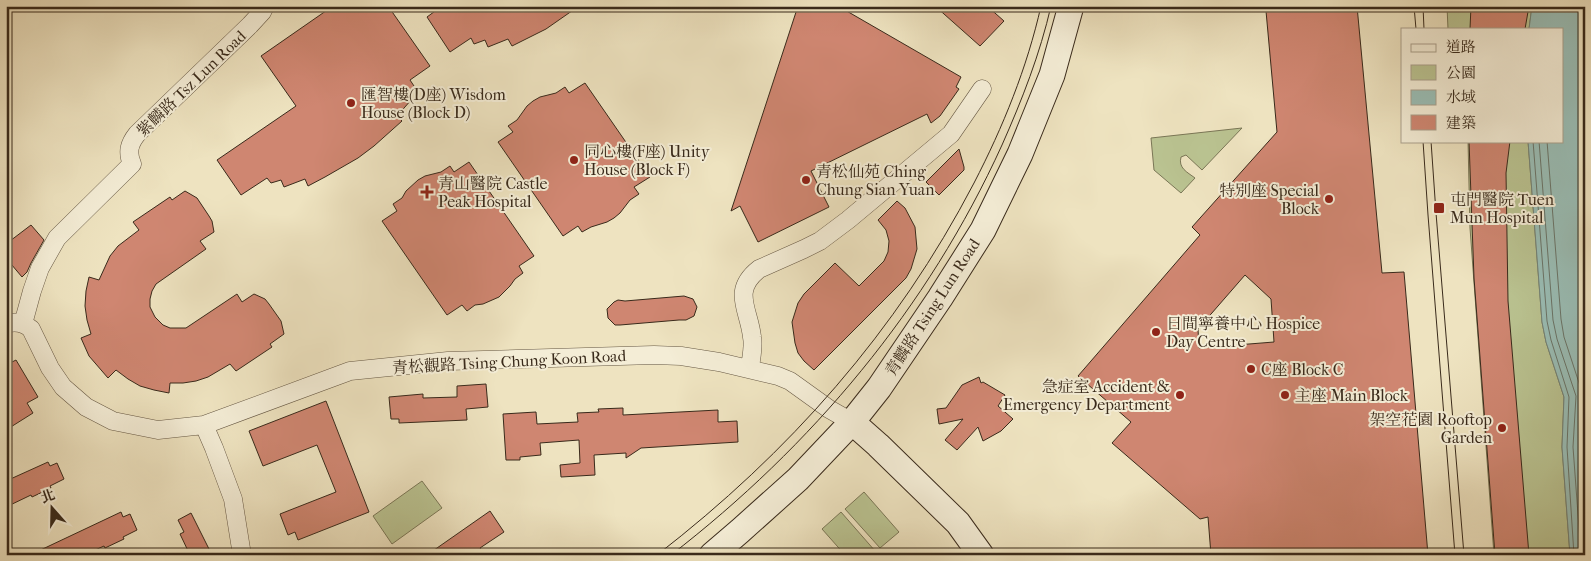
<svg xmlns="http://www.w3.org/2000/svg" width="1591" height="561" viewBox="0 0 1591 561" font-family="'IM FELL French Canon','Noto Serif TC',serif">
<style>
.green{fill:#bac391;stroke:#7a7656}
.water{fill:#9abeb6;stroke:#738378}
.lines{fill:none;stroke-linecap:round;stroke-linejoin:round}
.shore{stroke:#6a7468;stroke-width:1}
.building{fill:#cf8671;stroke:#392a1b;fill-rule:evenodd}
.street-casing{stroke:#665844;stroke-width:19}
.secondary-casing{stroke:#392a1b;stroke-width:27}
.street{stroke:#f4edd6;stroke-width:18}
.secondary{stroke:#f4edd6;stroke-width:25}
.tram{stroke:#392a1b;stroke-width:1}
.poi-dot{fill:#8f2418;stroke:#f4edd6;stroke-width:2}
.labels{text-anchor:middle;stroke-width:4;stroke-linejoin:round;paint-order:stroke}
.street-label{font-size:16px;fill:#392a1b;stroke:#f4edd6}
.poi-label{font-size:16px;fill:#392a1b;stroke:#f4edd6;text-anchor:start}
</style>
<rect width="100%" height="100%" fill="#eee3c0"/>
<filter id="stains"><feTurbulence type="fractalNoise" baseFrequency=".004" numOctaves="4"/><feColorMatrix values="0 0 0 0 .2 0 0 0 0 .09 0 0 0 0 .02 0 0 0 .5 -.17"/></filter>
<radialGradient id="worn" r=".72"><stop offset=".6" stop-color="#630" stop-opacity="0"/><stop offset="1" stop-color="#630" stop-opacity=".3"/></radialGradient>
<path class="green" d="M1447,6H1532L1529,29H1448Z
M1242,128L1202,170L1186,155L1181,157C1178,168 1187,172 1195,178L1181,193L1154,170L1151,138Z
M1468,141H1528L1542,322L1546,342L1564,397L1562,447L1570,555H1494L1470,228Z
M422,481L442,508L392,544L373,516Z
M864,492L899,532L880,548L845,509Z
M841,512L876,552L873,555H845L822,529Z"/>
<path class="water" d="M1532,6H1585V555H1570L1562,447L1564,397L1546,342L1542,322L1528,141H1562V29H1529Z"/>
<g class="lines">
<path class="shore" d="M1533,141L1547,321L1551,340L1569,397L1567,447L1574,555
M1539,141L1553,320L1557,339L1576,396L1573,447L1581,555
M1547,141L1561,319L1564,337L1583,395L1580,446L1585,499"/>
</g>
<path class="building" d="M333,6H388L430,66L410,80L414,86L406,94L412,99L397,116L402,121L374,146L358,158L325,177L308,186L305,179L284,187L281,180L271,183L267,178L241,195L217,160L296,106L261,56Z
M442,6H579L546,29L512,46L508,39L488,47L485,40L474,44L471,38L450,52L427,17Z
M798,6H838L961,77L956,87L959,89L940,116L931,123L927,114L811,171L829,207L758,242L740,206L731,211Z
M935,6H987L1004,21L980,46Z
M1312,6H1357L1382,273L1404,272L1428,555H1211L1208,517L1200,519L1112,443L1131,422L1078,376L1200,235L1192,227L1277,132L1266,11ZM1245,275L1271,299L1274,342L1199,348L1198,329Z
M1471,6H1529L1525,29H1470Z
M585,83L650,177L634,187L639,194L630,200L620,213L614,218L607,222L591,227L582,232L578,226L563,236L498,142L513,132L508,126L517,120L527,106L533,101L540,97L556,93L565,87L569,93Z
M1469,141H1510L1506,173L1508,301L1529,555H1495L1474,278Z
M959,149L964,167V170L939,195L926,182Z
M469,162L534,256L519,266L523,273L515,279L510,286L499,297L483,304L475,305L467,311L462,305L447,315L382,221L397,211L393,204L402,198L406,191L418,180L425,176L441,172L450,166L454,172Z
M185,191L197,198L209,216L212,221L214,232L200,241L206,249L156,284L152,291L150,299V307L155,317L163,325L170,328H186L237,294L242,302L254,294L265,299L269,304L281,321L284,334L270,344L272,347L236,371L230,364L208,377L196,381L183,383H170L169,393L154,390L140,386L128,379L116,370L108,378L89,356L81,338L91,334L87,320L85,306L86,291L89,277L99,280L110,256L118,246L139,230L133,222L170,197L172,200Z
M897,201L905,208L915,227L917,249L911,269L906,278L814,370L804,361L798,353L795,343L792,322L798,303L804,294L835,263L859,286L884,261L888,252L889,241L886,230L878,220Z
M31,225L44,240L31,263L27,272L22,277L6,258V244Z
M684,296L693,299L697,307L694,316L686,320H679L620,325H615L608,318L607,309L614,302L618,300L625,301Z
M16,360L38,397L27,403L33,413L6,430V365Z
M979,377L981,383L983,382L1005,395L998,406L1013,419L1001,431L983,441L978,427L957,450L945,440L963,419L939,424L937,409L946,408L962,385Z
M486,384L488,407L466,409L467,420L399,423V419H391L389,397L423,394V398L457,397V386Z
M326,401L369,512L298,540L295,532L288,535L280,514L336,492L317,445L263,466L249,431Z
M623,408V415L718,410V422L737,421L738,442L641,448L626,458V453L594,455L595,475L561,477L560,465L580,463L579,440L540,443L541,455L520,457V460H506L503,414L536,412L537,424L578,422L577,413L599,412L598,409Z
M48,462L50,466L57,463L64,479L50,486L51,488L32,497L31,495L6,507V481Z
M490,511L504,532L480,548L485,555H427Z
M121,512L123,517L130,514L137,530L123,537L124,539L105,548L104,546L84,555H30Z
M191,513L212,555H190L180,534L184,532L178,520Z"/>
<g class="lines">
<defs>
<path id="street" d="M6,324C15,321 23,322 31,329L50,368L63,387L86,407L113,421L158,430L204,425L350,371L448,361L654,355L681,356L719,362L778,376L790,381L829,409L852,422
M23,324L32,291L40,268L57,238L132,164C127,152 129,144 137,134L250,25L262,12L265,6
M750,368C751,358 754,346 752,337C749,309 731,291 759,269L804,249L820,241L848,220L951,134L982,89
M204,425L214,448L233,499L242,555"/>
<path id="secondary" d="M852,422L878,445L958,523L981,555
M712,555L740,531L798,479L852,422L879,388L940,298L983,230L1020,154L1052,75L1071,6"/>
</defs>
<use href="#street" class="street-casing"/>
<use href="#secondary" class="secondary-casing"/>
<use href="#street" class="street"/>
<use href="#secondary" class="secondary"/>
<path class="tram" d="M1414,6L1416,29
M1423,6L1424,29
M1581,6L1585,8
M1423,141L1428,215L1455,555
M1431,141L1436,213L1464,555
M657,555C789,453 897,331 974,183C1003,127 1027,68 1041,6
M671,555C812,446 928,308 1002,145C1022,100 1040,54 1051,6"/>
</g>
<g class="poi-dot">
<circle cx="351" cy="103" r="5"/>
<circle cx="574" cy="160" r="5"/>
<circle cx="806" cy="180" r="5"/>
<path d="M424.5 184.5h5v5h5v5h-5v5h-5v-5h-5v-5h5z"/>
<circle cx="1329" cy="199" r="5"/>
<rect x="1433" y="202" width="12" height="12" rx="2.5"/>
<circle cx="1156" cy="332" r="5"/>
<circle cx="1251" cy="369" r="5"/>
<circle cx="1180" cy="395" r="5"/>
<circle cx="1285" cy="395" r="5"/>
<circle cx="1502" cy="428" r="5"/>
</g>
<g class="labels">
<g class="street-label">
<text transform="translate(191 83) rotate(-44)" y="6">紫麟路 Tsz Lun Road</text>
<text transform="translate(932 307) rotate(-57)" y="6">青麟路 Tsing Lun Road</text>
<text transform="translate(509 361) rotate(-3)" y="6">青松觀路 Tsing Chung Koon Road</text>
</g>
<g class="poi-label">
<text x="361" y="100">匯智樓(D座) Wisdom<tspan x="361" dy="18">House (Block D)</tspan></text>
<text x="584" y="157">同心樓(F座) Unity<tspan x="584" dy="18">House (Block F)</tspan></text>
<text x="816" y="177">青松仙苑 Ching<tspan x="816" dy="18">Chung Sian Yuan</tspan></text>
<text x="438" y="189">青山醫院 Castle<tspan x="438" dy="18">Peak Hospital</tspan></text>
<text x="1319" y="196" text-anchor="end">特別座 Special<tspan x="1319" dy="18">Block</tspan></text>
<text x="1450" y="205">屯門醫院 Tuen<tspan x="1450" dy="18">Mun Hospital</tspan></text>
<text x="1166" y="329">日間寧養中心 Hospice<tspan x="1166" dy="18">Day Centre</tspan></text>
<text x="1261" y="375">C座 Block C</text>
<text x="1170" y="392" text-anchor="end">急症室 Accident &amp;<tspan x="1170" dy="18">Emergency Department</tspan></text>
<text x="1295" y="401">主座 Main Block</text>
<text x="1492" y="425" text-anchor="end">架空花園 Rooftop<tspan x="1492" dy="18">Garden</tspan></text>
</g>
</g>
<rect width="1591" height="561" fill="none" stroke="#eee3c0" stroke-width="25"/>
<rect x="8" y="8" width="1576" height="546" fill="none" stroke="#392a1b" stroke-width="2.5"/>
<rect x="12" y="12" width="1566" height="536" fill="none" stroke="#392a1b"/>
<rect x="1401" y="28" width="162" height="115" fill="#f4edd6" stroke="#a99f8b"/>
<rect x="1411" y="44" width="25" height="8" fill="#f4edd6" stroke="#a99f8b"/>
<text x="1446" y="52" font-size="15" fill="#392a1b">道路</text>
<rect x="1411" y="65" width="25" height="15" fill="#bac391" stroke="#a99f8b"/>
<text x="1446" y="78" font-size="15" fill="#392a1b">公園</text>
<rect x="1411" y="90" width="25" height="15" fill="#9abeb6" stroke="#a99f8b"/>
<text x="1446" y="102" font-size="15" fill="#392a1b">水域</text>
<rect x="1411" y="115" width="25" height="15" fill="#cf8671" stroke="#a99f8b"/>
<text x="1446" y="128" font-size="15" fill="#392a1b">建築</text>
<g transform="translate(52 508) rotate(340)" stroke="#f4edd6" stroke-width="4" paint-order="stroke">
<path d="M0-4L9 19L0 12L-9 19Z" fill="#392a1b"/>
<text y="-8" font-size="14" font-weight="bold" text-anchor="middle" fill="#392a1b">北</text>
</g>
<rect width="100%" height="100%" filter="url(#stains)"/>
<rect width="100%" height="100%" fill="url(#worn)"/>
</svg>
